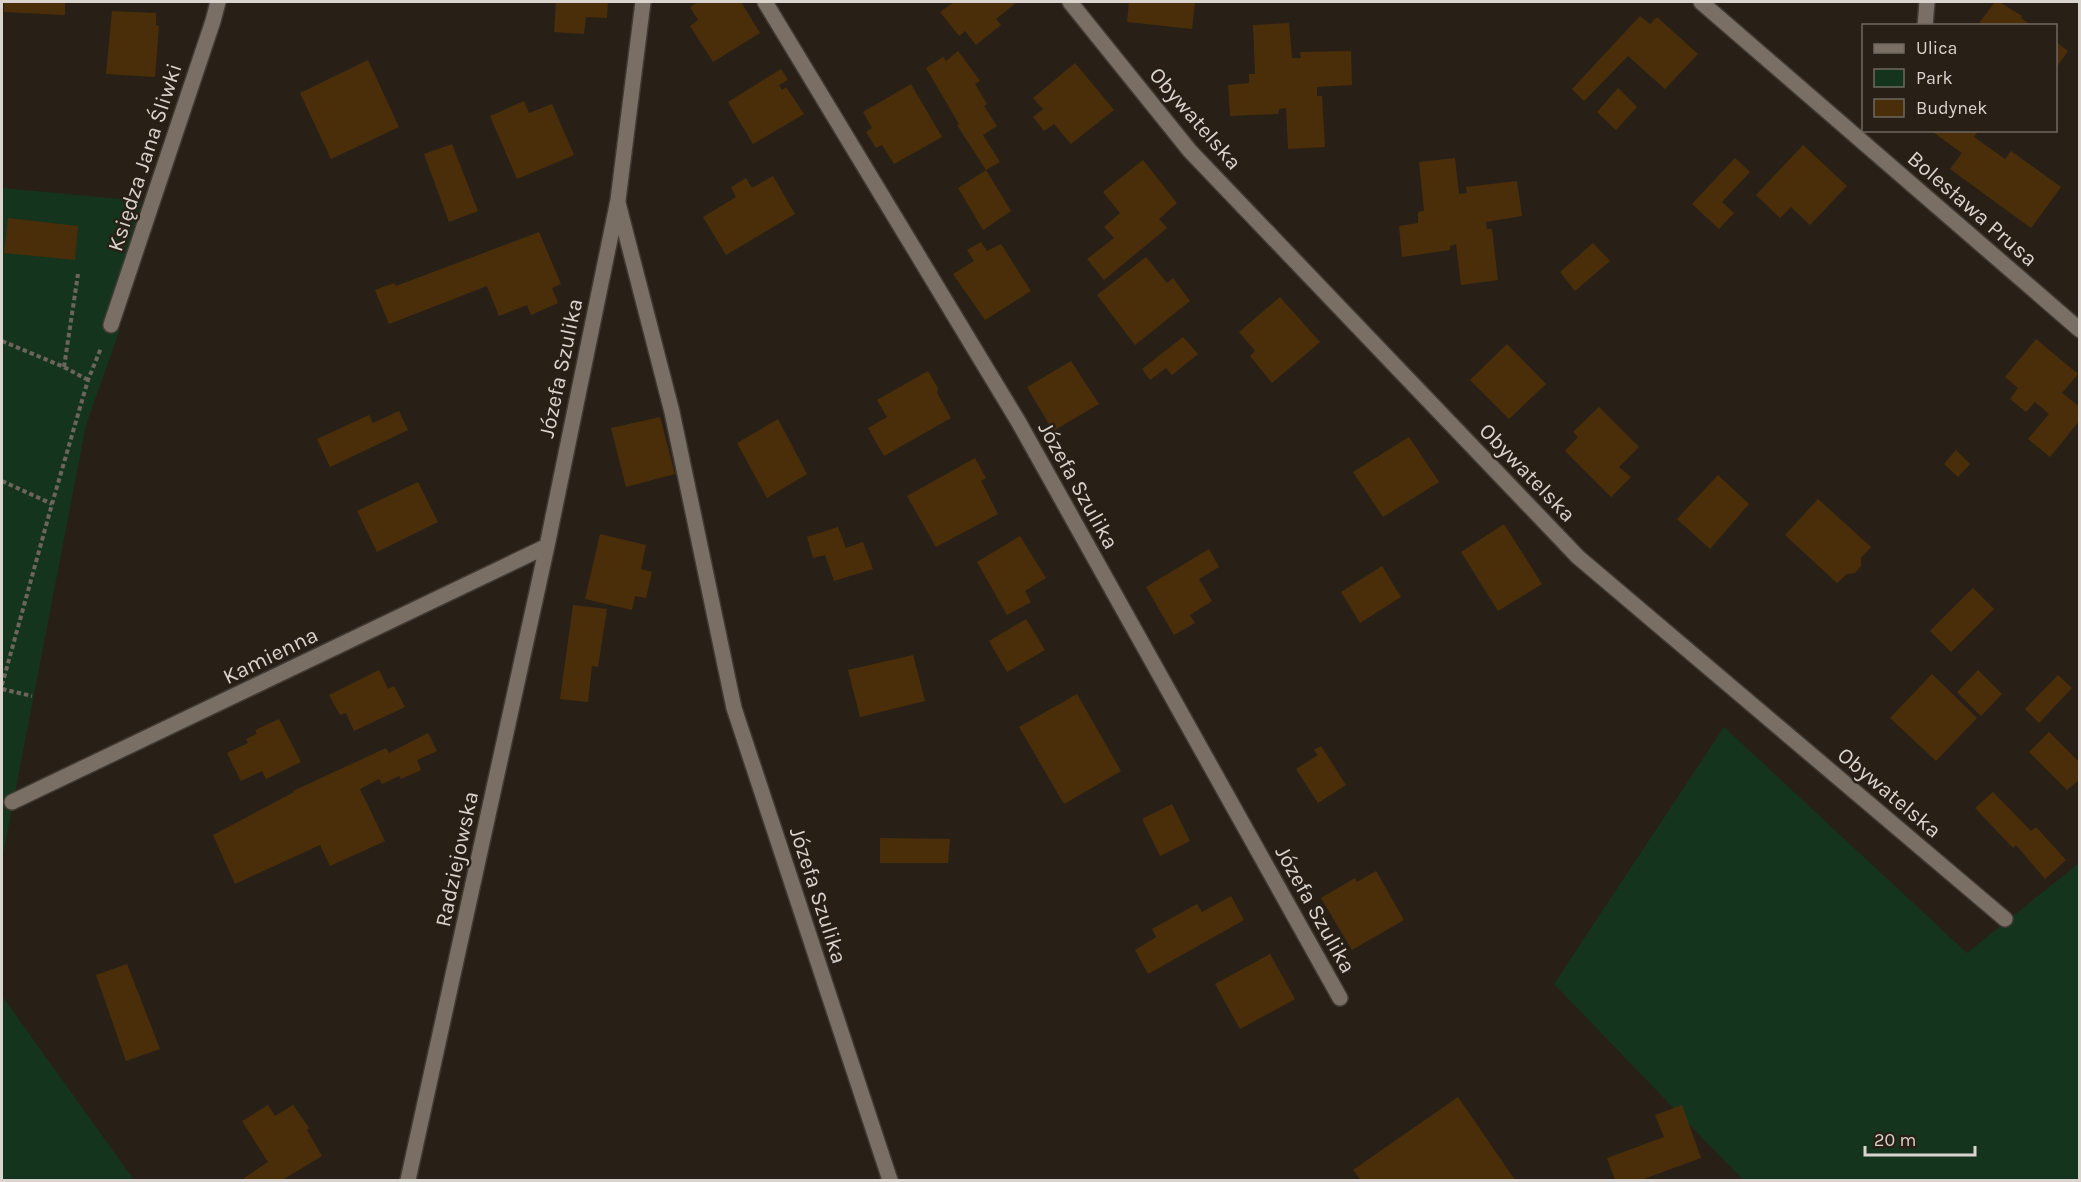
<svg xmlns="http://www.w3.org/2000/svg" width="2081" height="1182" viewBox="0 0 2081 1182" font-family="Karla,sans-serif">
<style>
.green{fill:#15341e}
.building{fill:#4a2e0a}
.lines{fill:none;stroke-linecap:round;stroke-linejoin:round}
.minor-casing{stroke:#413a34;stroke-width:18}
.path{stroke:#6c655d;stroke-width:4;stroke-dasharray:4.5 3;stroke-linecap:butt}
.minor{stroke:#796f65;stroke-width:15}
.labels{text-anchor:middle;stroke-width:5;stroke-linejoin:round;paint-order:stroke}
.street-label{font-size:22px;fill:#dad4ce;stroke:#282017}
</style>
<rect width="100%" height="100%" fill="#282017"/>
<path class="green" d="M2,188L142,201L105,323L120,329L86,425L2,860Z
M1724,727L1967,953L2079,863V1180H1743L1554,984Z
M2,996L134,1180H2Z"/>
<path class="building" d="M4,2H65V15L4,12Z
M556,2H608L607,18L586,17L584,34L554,32Z
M698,2H741L760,33L713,62L690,26L698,20L690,7Z
M954,2H1017L996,19L1001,25L976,45L965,31L959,36L940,12Z
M1129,2H1195L1192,29L1127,22Z
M1995,2H1999L2022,16L2021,18L2032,26H1977Z
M112,11L156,13V25L159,26L155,77L106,74Z
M1640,16L1650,24L1657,17L1698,54L1665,89L1628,56L1584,101L1572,89Z
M1289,23L1292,58H1301L1300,52L1351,51L1352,85L1317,87V96H1322L1325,147L1288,149L1286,108L1279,109L1278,114L1230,116L1228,85L1249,83V74H1255L1253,25Z
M2056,42L2068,51L2056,68Z
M958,51L980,81L975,84L987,104L984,106L997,126L983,135L1000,162L986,170L957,125L959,124L926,68L943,57L946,61Z
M368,60L399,127L331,159L300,93Z
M1075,63L1114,110L1071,144L1054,124L1044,131L1033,117L1043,109L1033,98Z
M781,69L788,80L779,85L782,90L786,87L804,114L753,144L728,102Z
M911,84L942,137L894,164L882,145L876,148L866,132L872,128L863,112Z
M1618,88L1637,107L1616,130L1597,112Z
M524,101L529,113L552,104L574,155L517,179L490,116Z
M1930,130H1979L1974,137L2005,159L2011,151L2061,187L2031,228L1950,169L1962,153Z
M452,144L478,211L449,222L424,154Z
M1803,145L1847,186L1810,225L1791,207L1780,218L1756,195Z
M1455,158L1459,194L1467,193L1466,187L1517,181L1522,216L1486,222L1487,229H1492L1498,280L1461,285L1456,244L1450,246V250L1402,257L1399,226L1418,223V212L1424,211L1419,162Z
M1735,158L1750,172L1722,202L1734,213L1719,229L1692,204Z
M1143,160L1177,203L1159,219L1167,228L1104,280L1087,259L1114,238L1104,227L1120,213L1103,192Z
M986,170L1011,211L983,230L958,188Z
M773,176L795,214L726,255L703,217L736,197L731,187L746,178L752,188Z
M8,218L78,226L75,260L4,253Z
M539,232L561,284L552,288L558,303L531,315L527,305L499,316L487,286L389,324L375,290L394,283L396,286Z
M981,242L987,251L1001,244L1031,291L985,320L953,274L974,261L967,250Z
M1593,243L1610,261L1575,291L1560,272Z
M1146,257L1167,283L1173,278L1190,301L1135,345L1097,295Z
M1280,297L1320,342L1272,383L1250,356L1255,351L1239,332Z
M1183,337L1198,354L1172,375L1166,368L1150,380L1142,369Z
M2036,339L2078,374L2062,393L2080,407V420L2050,457L2028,439L2049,414L2035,402L2026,412L2010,399L2018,388L2005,377Z
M1507,344L1546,384L1509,419L1470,380Z
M1071,361L1099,404L1053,431L1027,387Z
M928,371L938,388L937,393L951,418L884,456L868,428L887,417L877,400Z
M1599,407L1639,447L1619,467L1631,477L1611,497L1565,451L1578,437L1573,432Z
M399,411L408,430L330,467L317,439L369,415L373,423Z
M660,417L675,474L626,487L611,428Z
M778,419L807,474L767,498L737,443Z
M1409,437L1439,482L1383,517L1353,472Z
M1956,450L1970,464L1958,477L1944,464Z
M975,458L986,478L981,481L998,514L936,547L907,496Z
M1718,475L1749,504L1710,549L1677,519Z
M418,482L438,522L377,552L357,511Z
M1818,499L1871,547L1861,558V566L1855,573L1847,574L1837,583L1785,535Z
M1504,524L1542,584L1498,611L1461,552Z
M838,527L846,548L863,542L873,569L834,581L825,555L813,558L807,537Z
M600,534L646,545L641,569L652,572L646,598L635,596L632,610L585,599Z
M1020,536L1046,578L1025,591L1031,602L1007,615L977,562Z
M1209,549L1219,567L1199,579L1212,601L1190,615L1195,623L1174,635L1146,587Z
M1382,566L1401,597L1360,623L1341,592Z
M1973,588L1994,609L1951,652L1930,631Z
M573,605L607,609L598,667L592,666L588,702L560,699Z
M1026,619L1045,650L1007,672L989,641Z
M913,655L925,701L860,717L848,670Z
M379,670L388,689L394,686L405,707L354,731L346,713L340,715L329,695Z
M1978,670L2002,694L1981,716L1957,692Z
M1932,674L1977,718L1936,761L1890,718Z
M2058,675L2072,688L2039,723L2025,709Z
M1077,694L1121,771L1064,804L1019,727Z
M279,719L301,762L266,779L262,771L241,781L227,753L248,743L246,739L257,734L255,730Z
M2049,732L2080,763V779L2067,790L2029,752Z
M428,733L437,751L417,760L421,770L401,779L399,776L382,784L379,779L360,789L385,841L330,866L320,845L235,884L213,835L294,792L293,791L386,748L389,753Z
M1321,746L1346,785L1318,803L1296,769L1318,755L1314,750Z
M1993,792L2031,831L2036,827L2066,860L2045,879L2016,845L2013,848L1975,808Z
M1172,804L1190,841L1160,856L1142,819Z
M880,838L950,839L948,863H880Z
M1376,871L1404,920L1352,950L1321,898L1355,878L1357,882Z
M1231,896L1244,920L1148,974L1135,950L1156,937L1152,929L1197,904L1202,912Z
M1270,954L1295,999L1240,1029L1215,984Z
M127,964L160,1049L126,1061L96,975Z
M1458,1097L1515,1180H1361L1353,1170Z
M268,1105L275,1116L293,1105L309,1128L307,1130L322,1156L282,1180H245L244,1178L268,1162L242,1121Z
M1682,1105L1701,1158L1641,1180H1615L1607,1158L1664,1137L1655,1115Z"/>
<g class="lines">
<defs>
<path id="minor" d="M765,2L1018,421L1340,998
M1070,2L1190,151L1578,557L2005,919
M1701,2L2080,330
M1925,26L1927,2
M618,203L672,412L734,708L890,1180
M111,325L213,21L218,2
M12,802L547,546
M408,1180L547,546L618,200L643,2"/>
</defs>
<use href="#minor" class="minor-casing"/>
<path class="path" d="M2,341L64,367L88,380
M64,367L78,274
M2,481L52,504
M2,685L52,504L88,380L101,348
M2,689L32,696"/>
<use href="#minor" class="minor"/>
</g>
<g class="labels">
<g class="street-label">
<text transform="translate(1196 118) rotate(49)" y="8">Obywatelska</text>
<text transform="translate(144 157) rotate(-72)" y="8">Księdza Jana Śliwki</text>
<text transform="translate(1973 208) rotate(41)" y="8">Bolesława Prusa</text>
<text transform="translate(560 368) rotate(-78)" y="8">Józefa Szulika</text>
<text transform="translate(1528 472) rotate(46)" y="8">Obywatelska</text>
<text transform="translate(1079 485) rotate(61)" y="8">Józefa Szulika</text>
<text transform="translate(270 655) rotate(-26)" y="8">Kamienna</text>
<text transform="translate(1890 792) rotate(40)" y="8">Obywatelska</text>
<text transform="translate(456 859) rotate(-78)" y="8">Radziejowska</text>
<text transform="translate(819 895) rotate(72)" y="8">Józefa Szulika</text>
<text transform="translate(1316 909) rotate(61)" y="8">Józefa Szulika</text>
</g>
</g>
<rect width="2081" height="1182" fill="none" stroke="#dad4ce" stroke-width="6"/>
<rect x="1862" y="24" width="195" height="108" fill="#282017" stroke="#6f6860" stroke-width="1.5"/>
<rect x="1874" y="44" width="30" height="9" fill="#796f65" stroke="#6f6860" stroke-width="1.5"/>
<text x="1916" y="54" font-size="18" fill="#dad4ce">Ulica</text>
<rect x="1874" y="69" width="30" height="18" fill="#15341e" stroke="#6f6860" stroke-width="1.5"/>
<text x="1916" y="84" font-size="18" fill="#dad4ce">Park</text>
<rect x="1874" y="99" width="30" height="18" fill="#4a2e0a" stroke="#6f6860" stroke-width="1.5"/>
<text x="1916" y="114" font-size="18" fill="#dad4ce">Budynek</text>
<path d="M1865 1146v9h110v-9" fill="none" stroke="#dad4ce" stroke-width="3"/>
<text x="1874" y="1146" font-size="18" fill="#dad4ce" stroke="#282017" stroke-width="4.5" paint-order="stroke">20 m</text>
</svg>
